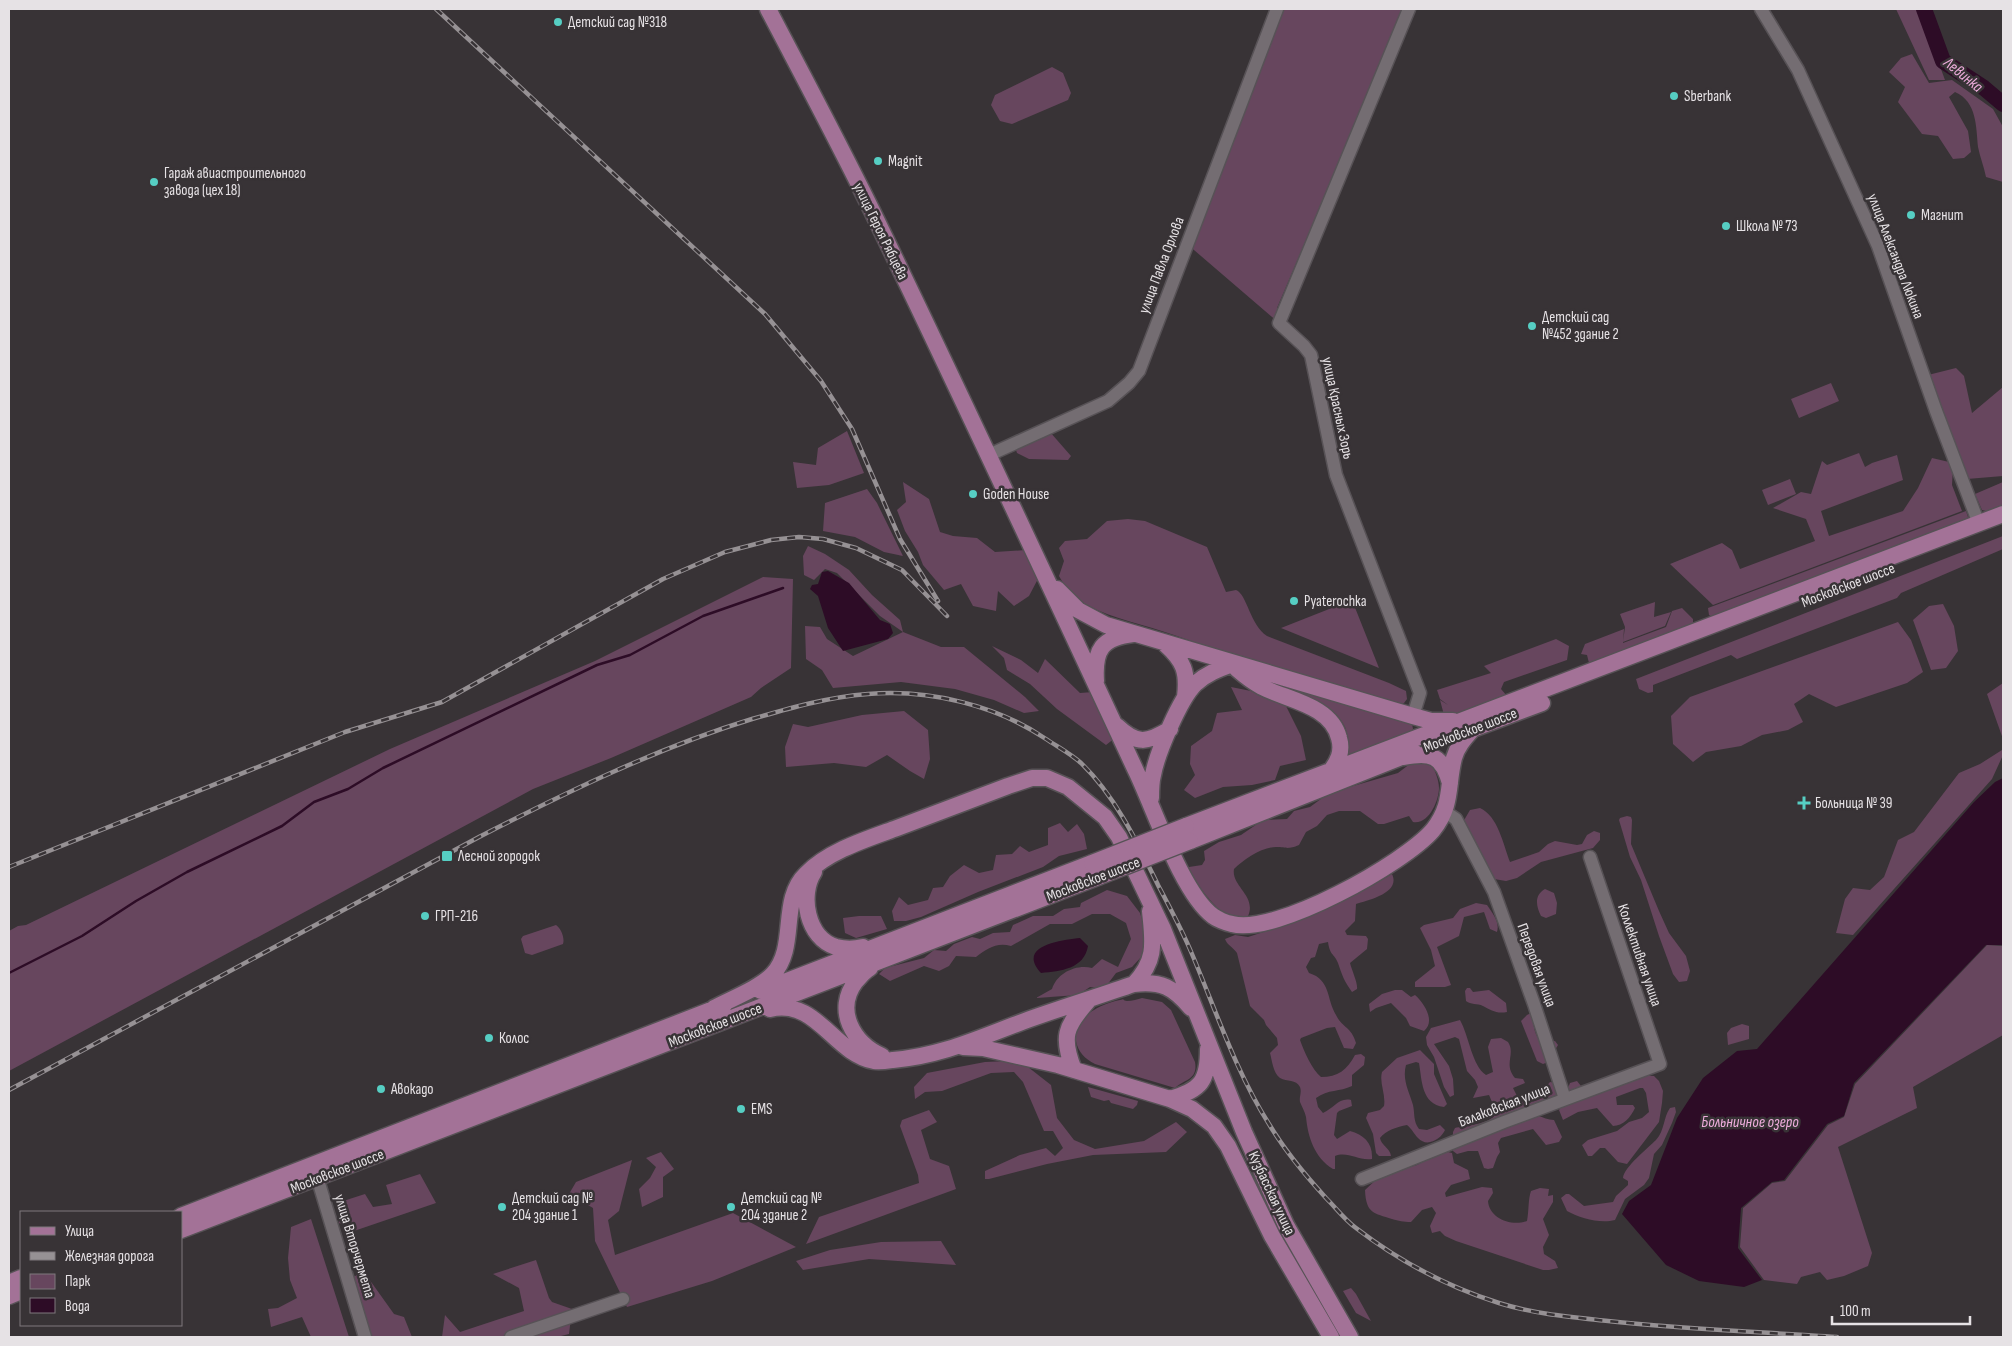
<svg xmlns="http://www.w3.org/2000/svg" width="2012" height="1346" viewBox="0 0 2012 1346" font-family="'Sofia Sans Condensed',sans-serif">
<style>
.green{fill:#67465e}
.water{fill:#2d0c26}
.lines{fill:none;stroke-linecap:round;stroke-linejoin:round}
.stream{stroke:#2d0c26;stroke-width:2.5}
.river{stroke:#2d0c26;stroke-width:16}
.minor-casing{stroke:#575256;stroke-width:15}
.major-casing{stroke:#575256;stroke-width:19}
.minor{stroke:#746d72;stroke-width:12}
.major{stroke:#a37297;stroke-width:16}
.rail-casing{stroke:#969194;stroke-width:4.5}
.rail{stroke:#383336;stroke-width:2.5;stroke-dasharray:8;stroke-linecap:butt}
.major-bridge-casing{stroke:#575256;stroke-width:19;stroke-linecap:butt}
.major-bridge{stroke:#a37297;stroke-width:16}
.poi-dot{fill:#56cec3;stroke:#383336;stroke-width:2}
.labels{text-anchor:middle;stroke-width:5;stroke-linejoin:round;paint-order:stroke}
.poi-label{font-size:15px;fill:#e6e2e5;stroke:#383336;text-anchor:start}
.street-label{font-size:15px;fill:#e6e2e5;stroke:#383336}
.water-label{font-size:16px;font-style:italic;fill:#eeaddc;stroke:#383336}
</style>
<rect width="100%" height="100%" fill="#383336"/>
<path class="green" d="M1277,9H1405L1277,308L1279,323L1187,244Z
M1896,9H1919L1945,80H1929Z
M1912,54L1929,83L1952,80L1993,109L2003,127V182L1986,177C1984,167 1980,157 1978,147C1976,126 1977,102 1955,92L1949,97L1968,131L1971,152L1964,158L1953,159L1938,136L1922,134L1898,102L1905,87L1889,72L1901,58Z
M1052,67L1063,73L1071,93L1068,100L1012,124L1000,121L991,105L995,95Z
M1956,368L1964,376L1972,413L2003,387V476L1967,479L1928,375Z
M1831,383L1839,401L1799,418L1791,399Z
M847,431L864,473L829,485L797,488L793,462L816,465L818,448Z
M1050,432L1071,456L1068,460L1029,459L1017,453L1016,450Z
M1859,453L1865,467L1872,463L1897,455L1903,480L1821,511L1829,536L1903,511L1918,488L1932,458L1949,462L1953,467L1952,485L1962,511L1713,605L1670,564L1722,543L1732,550L1740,569L1815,541L1806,519L1773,508L1801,492L1811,494L1822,461L1827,465Z
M1790,479L1796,494L1768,505L1762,490Z
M903,482L929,499L940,532L953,536L977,538L995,552L1026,550L1039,577L1029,596L1014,606L998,591L996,611L973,606L961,584L944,590L923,565L918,552L905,531L897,510L906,502Z
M2003,482V507L1990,512L1982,510L1975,494Z
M867,489L877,503L903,556L884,552L855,537L823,531L825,503Z
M1966,511L1968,517L1967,521L1715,619L1709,615L1708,608Z
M1128,519L1145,521L1207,547L1226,592L1236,590C1247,594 1250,625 1267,636L1389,683L1406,691L1407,699L1404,703L1399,705C1323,682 1248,661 1174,635C1146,625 1113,619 1087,605C1075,598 1066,589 1059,576L1064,561L1059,548L1065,541L1087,539L1107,521Z
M2003,536V549L1901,593L1897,598L1737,659L1731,655L1653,685V692L1648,693L1639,689L1636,679Z
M808,546L825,554L849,570L872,595L900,620L903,632L941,647H964L1025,697L1039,711L1024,713L994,700L955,689L901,682L833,688L822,670L806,659L805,626L820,627L827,639L853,656L903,632L880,616L837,573L825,569L814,580L804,575L803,556Z
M763,577L793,579L791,668L761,688L751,697L611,758L533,789L9,1071V931L18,926L26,925L390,749L595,661Z
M1352,600L1379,668L1281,628Z
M1655,602L1654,617L1671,612L1665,626L1623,642L1625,627L1620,614Z
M1943,604L1954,626L1958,651L1946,668L1931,670L1913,620L1929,606Z
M1682,608L1693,619V628L1590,667L1587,655L1581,654L1585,644L1624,629L1623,643L1666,627L1672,611Z
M1898,622L1911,640L1923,672L1907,683L1836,707L1809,694L1794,704L1803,722L1788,730L1762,735L1741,746L1706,752L1693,762L1673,744L1671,716L1690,697Z
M1556,639L1569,646L1567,660L1504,682L1501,689L1507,696L1450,718L1444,715L1440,700L1448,705L1440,699L1437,690L1491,673L1484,666Z
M992,646L1021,660L1038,673L1045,659L1080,693L1093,692L1115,738L1106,745L1057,709L1030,684L1007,670L1004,658Z
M1266,680L1409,721L1412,724L1413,729L1410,733L1345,757C1347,747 1349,737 1345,727C1333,701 1290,689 1266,680Z
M2003,683V739L1987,694Z
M1231,687L1251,691L1286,706L1301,736L1306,760L1280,766L1275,780L1252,785L1223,787L1195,798L1184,790L1195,775L1190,764L1191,746L1212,731L1217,713L1242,710Z
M904,711L928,730L930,759L924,779L910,771L887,755L866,767L834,763L786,767L785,747L793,724L808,727L862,715Z
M2002,750L2003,755L1992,779L1853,935L1836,933L1845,899L1853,888L1870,890L1884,877L1898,840L1914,832L1959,773L1980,764Z
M1415,760L1432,765C1435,771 1439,780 1439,788C1439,800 1429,825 1413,822L1409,816L1384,824H1378L1360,811H1339L1327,815L1317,826L1306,832L1299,845C1287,850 1287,847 1276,847C1262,847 1243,860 1234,869C1231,886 1257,896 1248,916C1241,918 1236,919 1229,917C1219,914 1193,879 1187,869L1189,867L1202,865L1205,860L1204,851L1219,842L1241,835L1263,820L1287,819L1294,811L1310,807L1329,793L1398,773Z
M1480,808C1498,816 1503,844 1510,862L1539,852L1548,844L1555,841L1577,845L1582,844L1587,835L1594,831L1600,833V840L1593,848L1541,862L1517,878L1506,881L1494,879L1463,822L1470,810Z
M1627,816L1631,817L1632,820L1631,844L1659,911L1669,933L1686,956L1690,971L1687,981L1679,982L1673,974L1659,936L1641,880L1630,857L1619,820L1620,818Z
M1060,823L1068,832L1077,824L1084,834L1087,849L1059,856L1043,867L978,892L921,917L906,921H894L892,911L899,897L908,905L928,900L933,888L943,887L950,876L964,865L979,873L993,870L996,855L1012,854L1020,846L1029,852L1048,845V828Z
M1392,874C1401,893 1369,900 1356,904L1355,921L1345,931L1347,935L1366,936L1368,939L1367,949L1350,963C1352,971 1358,983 1357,989L1352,992C1344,981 1342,975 1338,963C1334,953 1330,956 1328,942L1319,944L1315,957L1311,958L1306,967L1309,973C1331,980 1326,998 1336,1015C1343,1029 1351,1026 1356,1043L1353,1049L1344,1048L1335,1027L1327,1028L1301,1038L1300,1040C1304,1051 1312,1070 1321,1077C1338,1077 1347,1070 1355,1055L1361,1054L1365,1057L1364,1065L1352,1075V1086C1340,1092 1328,1089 1316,1098L1318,1107L1323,1113C1333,1109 1339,1097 1351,1100L1352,1106L1339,1111L1337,1113L1334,1135L1337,1139L1350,1131C1364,1135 1373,1143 1372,1159C1358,1161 1348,1151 1335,1156V1169H1333C1314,1157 1308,1137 1306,1117C1305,1112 1302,1107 1300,1102C1299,1097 1302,1092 1300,1087C1296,1079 1287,1082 1280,1078C1273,1073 1272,1060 1270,1053L1278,1045L1277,1038L1266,1025L1264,1020L1250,1006L1237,953C1233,947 1227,945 1225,939L1235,935L1248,937L1297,921L1330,904L1351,897Z
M1545,889L1554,893L1557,903L1556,914L1546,918L1541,916C1536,906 1534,895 1545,889Z
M1107,890L1127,896L1140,913L1147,935L1143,955L1132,967L1116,973L1104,989L1090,987L1078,995L1036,998L1052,989C1057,973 1076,964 1092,968L1102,959L1118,967L1131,939L1126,923L1110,914H1092L1072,924H1050L1011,946C996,942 987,949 976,957L956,956L949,966L939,971L924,966L890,981L879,974L885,968L924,958L934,950L946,951L954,944L972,937L980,939L993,933L1010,932L1013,925L1033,916H1053L1064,909L1080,907L1081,903Z
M1476,903L1487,905C1493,914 1500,922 1497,932L1490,929L1484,912L1464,917L1459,936L1437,947L1451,985L1445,987H1415V982L1435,966L1431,950L1420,928L1424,925L1453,918L1460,909Z
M859,916H881L887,929L856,938L845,933L843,918Z
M556,925C561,928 565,938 563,944L532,955L525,953L521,939L523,936Z
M1987,945L2003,946V1035L1913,1087L1917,1108L1838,1147L1872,1253L1868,1266L1844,1276L1827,1280L1820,1272L1801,1277L1797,1284L1764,1280L1740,1247L1743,1208L1772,1183L1785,1181L1828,1125L1844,1117L1855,1084Z
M1467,988H1470L1473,992L1489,990L1506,1003L1507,1012C1496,1014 1491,1010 1483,1006C1477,1003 1471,1005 1466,1001L1465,991Z
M1395,990H1402L1411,997L1415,995C1424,1003 1436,1021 1424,1031L1410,1026L1406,1018L1391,1003L1376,1008L1370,1012L1369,1004L1382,994Z
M1142,998L1162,1002L1171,1010L1195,1062C1198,1080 1185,1079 1175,1088L1095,1064C1085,1059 1078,1052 1076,1041C1073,1017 1100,1004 1120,1000C1126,998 1121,1000 1127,1001C1132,1001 1138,999 1142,998Z
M1531,1013L1533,1014C1533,1024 1534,1035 1542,1043L1555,1041L1558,1045L1548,1062L1543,1064L1537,1061L1521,1021L1527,1015Z
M1460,1020C1469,1036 1472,1066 1486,1075L1493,1072L1488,1047L1491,1039L1501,1038L1508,1042C1516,1054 1503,1064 1515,1078L1523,1079L1525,1083L1513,1088L1517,1096L1530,1094L1537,1100C1545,1095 1544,1088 1550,1082L1556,1083L1558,1096L1506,1128C1513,1125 1532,1115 1538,1116C1543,1117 1548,1120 1554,1120L1562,1137L1559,1142L1546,1145L1533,1129L1501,1138L1498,1143L1500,1152L1497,1157L1493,1168L1488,1169L1484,1168L1478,1151H1468L1457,1154L1453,1151V1132L1455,1128C1463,1126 1492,1124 1495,1114C1496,1109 1491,1100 1489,1095L1473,1098L1478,1087L1475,1080L1467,1071L1459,1039L1455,1037L1434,1044L1449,1066L1453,1079L1454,1095L1450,1097L1444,1087L1434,1057L1427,1045L1426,1037L1431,1028Z
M1742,1024L1749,1026V1039L1728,1045L1727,1033L1731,1028Z
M1420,1050L1434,1064V1074L1447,1104L1444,1107C1421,1104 1422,1080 1419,1063L1416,1062L1406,1065C1402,1080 1409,1091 1413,1105C1415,1114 1413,1121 1419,1129L1427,1130L1440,1125L1445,1130C1441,1139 1427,1148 1418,1138C1414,1134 1412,1129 1407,1125C1397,1127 1386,1130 1380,1138C1381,1145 1390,1148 1391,1156H1379L1376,1153L1373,1134L1366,1118L1368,1113L1380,1110L1384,1106C1386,1094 1379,1083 1382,1072L1397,1058Z
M1009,1061L1028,1067L1051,1085L1057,1118L1074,1140L1095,1149L1144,1141L1176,1122L1187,1132L1166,1152L1093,1155L1047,1164L989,1179H985V1171L1020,1155L1046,1148L1055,1156L1063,1148L1053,1131H1044L1023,1082L1014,1072L991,1073L942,1091L925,1092L915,1099L914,1087L927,1073L985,1062Z
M1639,1075L1654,1076L1659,1081L1663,1091L1662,1103L1659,1122L1627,1164L1618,1162L1605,1148H1600L1592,1156H1588L1582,1145L1588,1140L1617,1131L1629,1122L1642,1118L1649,1112L1646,1093L1643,1088H1640L1616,1097L1617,1105H1633L1635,1108C1631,1117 1623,1126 1613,1126L1597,1108L1578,1112L1563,1120L1559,1110L1570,1095L1568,1088L1570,1083L1577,1081L1585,1091H1607Z
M1088,1087L1138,1101L1137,1105L1133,1109L1111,1103L1109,1100L1104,1101L1091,1097Z
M1675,1107L1676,1112L1672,1123L1662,1145L1654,1154L1649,1178L1644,1185L1625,1199L1615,1220C1600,1224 1580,1218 1567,1211L1561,1198L1566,1194H1569L1584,1206L1613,1202L1616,1196L1628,1185V1181L1623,1178C1624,1167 1648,1148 1656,1140C1665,1130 1663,1118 1670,1108Z
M929,1110L937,1122L921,1130L930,1159L949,1166L956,1189L806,1244L819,1217L919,1183L918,1175L900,1126L902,1120Z
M661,1152L674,1169L663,1177V1197L642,1207L639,1189L650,1178L656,1167L646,1158Z
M1448,1152L1452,1153L1454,1163L1468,1170L1470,1179L1451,1185L1445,1193L1446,1197L1482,1187L1492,1188L1493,1193L1488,1201C1489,1218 1511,1227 1527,1221C1529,1211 1528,1199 1531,1191L1540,1188L1549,1189L1548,1196L1553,1195V1202L1543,1219L1549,1235L1543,1247L1544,1254L1555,1261L1558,1268L1549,1270H1543L1456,1241L1445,1236L1440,1231L1432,1233L1430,1226L1436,1213L1432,1207L1422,1210L1411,1222C1403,1222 1399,1221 1392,1219C1374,1213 1366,1214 1365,1190L1380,1176L1417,1165L1431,1157Z
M632,1160L619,1211L608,1220L615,1255L733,1213L796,1247L712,1281L627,1307L595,1241L593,1208L569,1194L576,1182Z
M420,1174L436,1203L354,1231L339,1223L337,1203L365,1194L373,1207L392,1204L386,1185Z
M311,1219L349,1337H311L302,1317L271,1327L268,1309L278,1308L297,1298L290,1280L288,1258L291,1227Z
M941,1241L956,1265L869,1259L803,1270L796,1261L830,1250L881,1242Z
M536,1260L549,1298L552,1302L572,1309L569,1334L557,1337H442L445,1315L460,1332L524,1311L519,1288L493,1274Z
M364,1272L394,1314L404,1317L412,1337H371L353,1277Z
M1351,1288L1356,1294L1371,1321L1356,1313L1343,1291Z"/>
<path class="water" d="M828,571L849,583L880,620L890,624L893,633L888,639L843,651L828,628L818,596L810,589L812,585L818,584L822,572Z
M2003,778V945H1986L1854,1083L1844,1116L1827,1124L1784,1180L1772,1182L1741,1208L1738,1248L1762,1280L1744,1287L1699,1281L1666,1265L1622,1214L1629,1201L1651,1185L1677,1118L1703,1078L1737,1051L1757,1049L1974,802L1995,782Z
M1080,938L1088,946C1084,969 1061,971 1041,973C1016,946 1061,940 1080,938Z"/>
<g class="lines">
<path class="stream" d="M9,973L82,936L136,901L187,872L282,826L314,802L348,789L383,768L597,665L630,655L703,616L783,588"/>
<path class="river" d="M1924,9L1943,61L1984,88L2003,104"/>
<defs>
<path id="minor" d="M1409,9L1279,323L1304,346L1311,355L1336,475L1420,693L1413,716
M1761,9L1798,70L1878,246L1936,411L1979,524
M989,455L1108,401L1129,383L1139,371L1277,9
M1444,811L1456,819L1494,892L1534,1004L1565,1099
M315,1170L365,1337
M1362,1179L1504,1122L1660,1064L1590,857
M511,1337L623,1299"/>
<path id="major" d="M768,9C804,78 841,147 875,217C964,401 1050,586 1136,771C1154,808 1182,893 1213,916C1217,919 1226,923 1232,924C1275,936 1405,863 1433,830C1453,805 1447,785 1454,758C1457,747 1464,739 1472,730
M1057,589L1078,610L1106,625L1413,716L1431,721H1453
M1165,644C1184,661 1188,672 1185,697
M1237,669C1245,676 1253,682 1262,687C1287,700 1331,705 1339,738C1343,752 1338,762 1329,773
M1096,681C1094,649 1102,638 1133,634
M1117,726C1137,745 1147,743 1170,729
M1462,733L1542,703
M1404,757C1431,752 1442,755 1450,783
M1151,798C1151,790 1151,782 1153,775C1157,753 1180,699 1195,684C1207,673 1219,669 1233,664
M1186,826L2003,514
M1190,841L1414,752
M814,872C799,895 807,938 836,947C844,949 855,949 863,947
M870,968C864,971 861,976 856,981C834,1010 853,1043 882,1056
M1134,984C1157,960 1153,942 1150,911
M761,991L1092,863
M714,1008C731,999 760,988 773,974C798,947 779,900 806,874C828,851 867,839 897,828C934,814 971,800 1008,786L1032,778H1047L1068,787L1105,817L1119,837L1163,929L1244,1132L1286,1225L1350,1337
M770,1009C817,998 833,1053 874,1061C880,1062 886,1061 893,1060C943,1056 983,1036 1030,1019C1064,1007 1099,996 1134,984C1162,981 1173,987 1191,1008
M963,1047L983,1048L1058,1065L1170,1099L1192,1109L1214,1126L1228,1146L1272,1236L1331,1337
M1074,1070C1061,1037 1065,1027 1088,1001
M1170,1099C1201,1090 1208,1081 1208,1049
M181,1216L724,1005
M181,1230L1098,877
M9,1283L21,1278
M9,1296L21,1291"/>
</defs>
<use href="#minor" class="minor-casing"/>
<use href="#major" class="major-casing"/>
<use href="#minor" class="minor"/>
<use href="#major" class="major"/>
<defs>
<path id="rail" d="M436,9L765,314L821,381L852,429L900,539L938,601
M9,867L345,732L442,702L663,579L725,552L771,540L799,537L823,539L856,548L902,570L947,616
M9,1090L479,837C567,792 657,748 752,719C790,708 828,697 868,694C929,689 996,705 1046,739C1058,747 1071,754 1081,763C1116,797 1137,842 1158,885C1170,908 1182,930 1192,954C1216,1011 1236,1072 1269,1124C1285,1151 1305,1175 1326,1198C1336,1208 1345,1220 1356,1228C1399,1261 1448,1287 1499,1303C1534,1314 1571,1317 1608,1321C1684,1329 1760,1332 1837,1337"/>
</defs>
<use href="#rail" class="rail-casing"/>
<use href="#rail" class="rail"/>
<defs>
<path id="major-bridge" d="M1092,863L1186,826
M1098,877L1190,841"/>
</defs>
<use href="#major-bridge" class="major-bridge-casing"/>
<use href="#major-bridge" class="major-bridge"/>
</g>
<g class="poi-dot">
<circle cx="558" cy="22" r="5"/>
<circle cx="1674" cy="96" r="5"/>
<circle cx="878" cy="161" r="5"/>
<circle cx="154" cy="182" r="5"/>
<circle cx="1911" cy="215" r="5"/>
<circle cx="1726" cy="226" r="5"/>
<circle cx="1532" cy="326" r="5"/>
<circle cx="973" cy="494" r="5"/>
<circle cx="1294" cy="601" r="5"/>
<path d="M1801.5 795.5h5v5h5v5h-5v5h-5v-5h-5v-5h5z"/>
<rect x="441" y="850" width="12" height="12" rx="2.5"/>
<circle cx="425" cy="916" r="5"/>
<circle cx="489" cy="1038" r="5"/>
<circle cx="381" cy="1089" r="5"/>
<circle cx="741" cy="1109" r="5"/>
<circle cx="502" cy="1207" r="5"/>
<circle cx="731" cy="1207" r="5"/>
</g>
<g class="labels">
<g class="poi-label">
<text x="568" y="27">Детский сад №318</text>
<text x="1684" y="101">Sberbank</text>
<text x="888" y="166">Magnit</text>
<text x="164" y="178">Гараж авиастроительного<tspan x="164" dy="17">завода (цех 18)</tspan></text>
<text x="1921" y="220">Магнит</text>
<text x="1736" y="231">Школа № 73</text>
<text x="1542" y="322">Детский сад<tspan x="1542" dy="17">№452 здание 2</tspan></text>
<text x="983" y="499">Goden House</text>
<text x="1304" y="606">Pyaterochka</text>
<text x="1815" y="808">Больница № 39</text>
<text x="458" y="861">Лесной городок</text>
<text x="435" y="921">ГРП-216</text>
<text x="499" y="1043">Колос</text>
<text x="391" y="1094">Авокадо</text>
<text x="751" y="1114">EMS</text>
<text x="512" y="1203">Детский сад №<tspan x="512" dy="17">204 здание 1</tspan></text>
<text x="741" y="1203">Детский сад №<tspan x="741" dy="17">204 здание 2</tspan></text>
</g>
<g class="street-label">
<text transform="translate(881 231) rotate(64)" y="5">улица Героя Рябцева</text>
<text transform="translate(1896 256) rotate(69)" y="5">улица Александра Люкина</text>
<text transform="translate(1161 265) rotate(-69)" y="5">улица Павла Орлова</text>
<text transform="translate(1338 408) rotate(78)" y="5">улица Красных Зорь</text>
<text transform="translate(1848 585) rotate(-21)" y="5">Московское шоссе</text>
<text transform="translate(1470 730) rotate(-21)" y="5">Московское шоссе</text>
<text transform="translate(1093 879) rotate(-21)" y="5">Московское шоссе</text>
<text transform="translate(1640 955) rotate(71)" y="5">Коллективная улица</text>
<text transform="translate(1537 965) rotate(70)" y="5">Передовая улица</text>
<text transform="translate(715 1025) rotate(-21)" y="5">Московское шоссе</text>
<text transform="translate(1504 1105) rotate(-21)" y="5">Балаковская улица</text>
<text transform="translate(337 1171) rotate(-21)" y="5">Московское шоссе</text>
<text transform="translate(1272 1193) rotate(65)" y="5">Кузбасская улица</text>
<text transform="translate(355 1246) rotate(73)" y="5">улица Вторчермета</text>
</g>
<g class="water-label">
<text transform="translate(1964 74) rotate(39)" y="6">Левинка</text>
<text x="1750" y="1127">Больничное озеро</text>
</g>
</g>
<rect width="2012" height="1346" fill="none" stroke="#e6e2e5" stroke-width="20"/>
<rect x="20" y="1211" width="162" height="115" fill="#383336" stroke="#7e797c"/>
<rect x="30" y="1227" width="25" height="8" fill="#a37297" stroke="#7e797c"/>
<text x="65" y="1236" font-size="15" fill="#e6e2e5">Улица</text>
<rect x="30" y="1252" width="25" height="8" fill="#969194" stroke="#7e797c"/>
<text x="65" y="1261" font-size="15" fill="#e6e2e5">Железная дорога</text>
<rect x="30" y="1274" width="25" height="15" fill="#67465e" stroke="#7e797c"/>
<text x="65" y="1286" font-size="15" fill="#e6e2e5">Парк</text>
<rect x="30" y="1298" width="25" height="15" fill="#2d0c26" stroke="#7e797c"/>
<text x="65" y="1311" font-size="15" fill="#e6e2e5">Вода</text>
<path d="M1832 1316v8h138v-8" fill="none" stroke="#e6e2e5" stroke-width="2.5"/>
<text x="1840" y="1316" font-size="15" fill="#e6e2e5" stroke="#383336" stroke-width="4" paint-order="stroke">100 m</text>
</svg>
